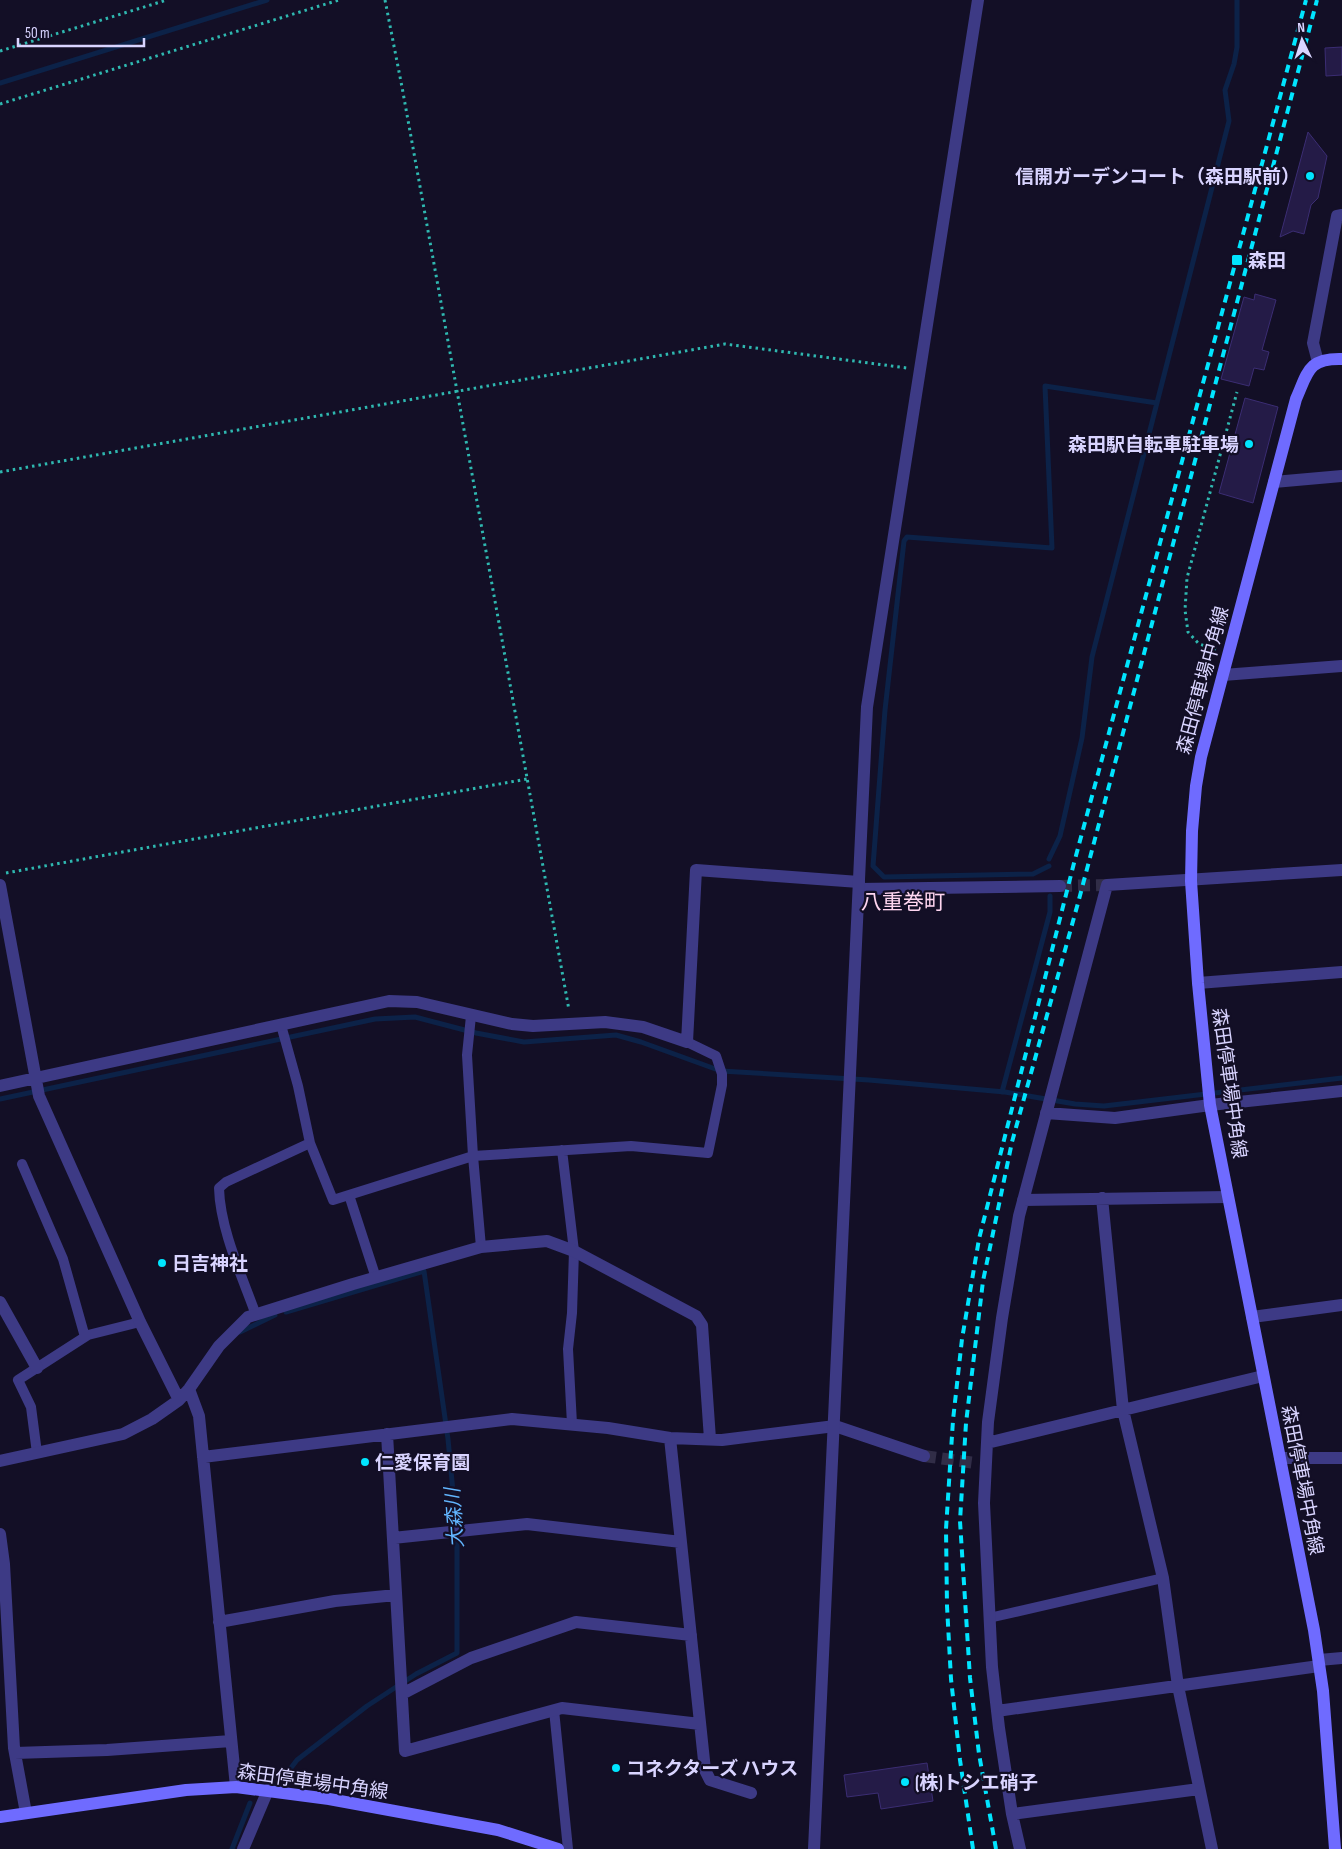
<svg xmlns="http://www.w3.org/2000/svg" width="1342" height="1849" viewBox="0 0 1342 1849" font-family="'Sofia Sans Condensed','Noto Sans JP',sans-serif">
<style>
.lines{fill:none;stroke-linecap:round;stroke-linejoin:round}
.stream{stroke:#0c2248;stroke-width:5}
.building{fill:#241b47;stroke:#3b2d73}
.minor-tunnel{stroke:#312d47;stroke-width:12;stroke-dasharray:12 6;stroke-linecap:butt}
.path{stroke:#2fb8b0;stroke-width:3;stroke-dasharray:2.5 4;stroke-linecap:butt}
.service{stroke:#3d3a85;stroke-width:10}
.minor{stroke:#3d3a85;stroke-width:12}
.tertiary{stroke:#3d3a85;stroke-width:12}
.secondary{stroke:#6f6bff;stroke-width:12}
.rail{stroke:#00e5ff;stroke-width:4;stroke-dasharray:8 6;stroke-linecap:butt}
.poi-dot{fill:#00e5ff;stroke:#130f26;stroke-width:2}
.labels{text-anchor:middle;stroke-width:4.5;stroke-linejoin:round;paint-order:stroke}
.poi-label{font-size:19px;font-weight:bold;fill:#d9d4ff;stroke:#130f26;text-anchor:start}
.street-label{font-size:19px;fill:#d9d4ff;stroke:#130f26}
.water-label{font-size:20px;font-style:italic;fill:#62b6ff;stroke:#130f26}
.quarter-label{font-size:21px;fill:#ffd6f0;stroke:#130f26}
</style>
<rect width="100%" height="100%" fill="#130f26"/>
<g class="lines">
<path class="stream" d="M0,83L267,0
M1049,859L1060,836L1082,738L1092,657L1229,121L1225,90L1234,64L1237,47V0
M1049,866L1033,874L884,877L873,866L885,710L904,541L907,537L1052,548L1045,386L1157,403
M1002,1092L1050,912V896
M0,1099L375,1019L415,1017L476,1033L524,1042L616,1035L641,1042L721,1071L869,1080L1005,1092L1075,1104L1104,1106L1342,1078
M240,1332L275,1315
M278,1785L297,1760L367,1706L416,1674L457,1653V1534L448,1439L424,1271L286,1312
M232,1849L250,1803"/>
</g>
<path class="building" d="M1342,47V75L1326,76L1325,48Z
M1308,132L1327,156L1318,198L1311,205L1304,234L1293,231L1280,237Z
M1255,294L1276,300L1262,350L1269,352L1264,370L1254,368L1249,386L1221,379L1244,297L1254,300Z
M1245,398L1278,407L1253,503L1219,493Z
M927,1763L933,1801L881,1809L878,1793L847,1797L844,1775Z"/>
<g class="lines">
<path class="minor-tunnel" d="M1060,886L1107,885
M924,1456L975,1463"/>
<path class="path" d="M385,0L402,87L569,1010
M0,51L167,0
M0,104L339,0
M0,472L725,344L907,368
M1216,649L1199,644L1188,632L1185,610L1187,578L1237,392
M6,873L527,779"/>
<path class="service" d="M471,1016L467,1055L473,1156L481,1247
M281,1025L298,1086L310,1143L333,1200L473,1156L631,1146L708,1153L722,1085V1074L716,1056L687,1042
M562,1150L574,1251L572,1313L568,1349L572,1424
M22,1164L63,1259L85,1337
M349,1195L376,1278
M256,1315C242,1276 220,1229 219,1188L226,1182L310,1143
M37,1453L31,1407L18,1380L88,1335L140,1322
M989,1618L1163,1578
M554,1710L568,1849"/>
<path class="minor" d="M1318,362L1313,343L1337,216L1342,215
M1274,482L1342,476
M1223,675L1342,666
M0,885L39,1096L140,1322L179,1400
M859,889L1060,886
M1198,983L1342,972
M0,1086L389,1001L417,1002L512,1024L533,1026L605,1022L643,1027L687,1042L696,870L859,882
M1046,1113L1115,1118L1210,1105L1342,1091
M1102,1198L1123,1410L1163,1578L1178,1686L1212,1849
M1023,1200L1228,1197
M0,1302L37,1368
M1252,1317L1342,1305
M189,1389L199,1416L236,1787
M387,1434L405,1751L562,1708L700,1724
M670,1438L705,1770L710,1780L751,1793
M987,1443L1263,1376
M203,1457L512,1419L608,1428L670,1438L722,1440L835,1426L924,1456
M1280,1458H1342
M0,1461L123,1434L152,1419L179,1400L189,1389L219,1346L248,1317L353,1284L481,1247L547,1241L574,1251L696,1316L702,1325L710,1439
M0,1534L4,1564L14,1748L26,1813
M393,1538L527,1524L681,1542
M219,1622L335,1601L396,1595
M1319,1660L1342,1658
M402,1694L471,1658L576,1622L691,1635
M997,1711L1319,1666
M15,1753L107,1750L231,1741
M1012,1814L1199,1789
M243,1849L268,1790
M1020,1849L1012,1814L999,1728L992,1667L984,1503L988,1422L1002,1318L1019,1216L1107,885L1342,870"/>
<path class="tertiary" d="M814,1849L867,707L978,0"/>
<path class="secondary" d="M0,1817L186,1790L236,1787L329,1799L498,1830L558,1849
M1335,1849L1323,1691L1314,1630L1210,1105L1198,983L1191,881L1192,831L1196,786L1201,757L1296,399C1308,372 1308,358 1342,359"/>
<path class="rail" d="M973,1849L960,1760L951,1679L947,1606L946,1529L953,1420L962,1339L979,1239L1074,863L1306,0
M996,1849L979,1754L970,1678L960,1521L966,1423L983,1281L1012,1142L1078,903L1317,0"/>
</g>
<g class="poi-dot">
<circle cx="1310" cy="176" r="5"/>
<rect x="1231" y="254" width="12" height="12" rx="2.5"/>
<circle cx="1249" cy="444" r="5"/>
<circle cx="162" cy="1263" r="5"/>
<circle cx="365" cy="1462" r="5"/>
<circle cx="616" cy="1768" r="5"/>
<circle cx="905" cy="1782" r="5"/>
</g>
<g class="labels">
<g class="poi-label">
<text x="1300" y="183" text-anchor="end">信開ガーデンコート（森田駅前）</text>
<text x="1248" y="267">森田</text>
<text x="1239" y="451" text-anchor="end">森田駅自転車駐車場</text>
<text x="172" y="1270">日吉神社</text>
<text x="375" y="1469">仁愛保育園</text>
<text x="626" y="1775">コネクターズ ハウス</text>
<text x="915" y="1789">(株)トシエ硝子</text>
</g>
<g class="street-label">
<text transform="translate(1202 680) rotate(-75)" y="7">森田停車場中角線</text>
<text transform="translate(1230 1083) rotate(82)" y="7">森田停車場中角線</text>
<text transform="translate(1303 1480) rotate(79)" y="7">森田停車場中角線</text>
<text transform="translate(313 1781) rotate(8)" y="7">森田停車場中角線</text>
</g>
<g class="water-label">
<text transform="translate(454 1518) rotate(-94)" y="7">大森川</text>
</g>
<g class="quarter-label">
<text x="903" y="909">八重巻町</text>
</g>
</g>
<g transform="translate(1302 40) rotate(356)" stroke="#130f26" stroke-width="4" paint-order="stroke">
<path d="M0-4L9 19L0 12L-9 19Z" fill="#d9d4ff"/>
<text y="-8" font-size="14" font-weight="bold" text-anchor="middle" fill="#d9d4ff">N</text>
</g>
<path d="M18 38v8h126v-8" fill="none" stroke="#d9d4ff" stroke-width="2.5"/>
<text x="25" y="38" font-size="15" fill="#d9d4ff" stroke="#130f26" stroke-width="4" paint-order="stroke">50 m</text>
</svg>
